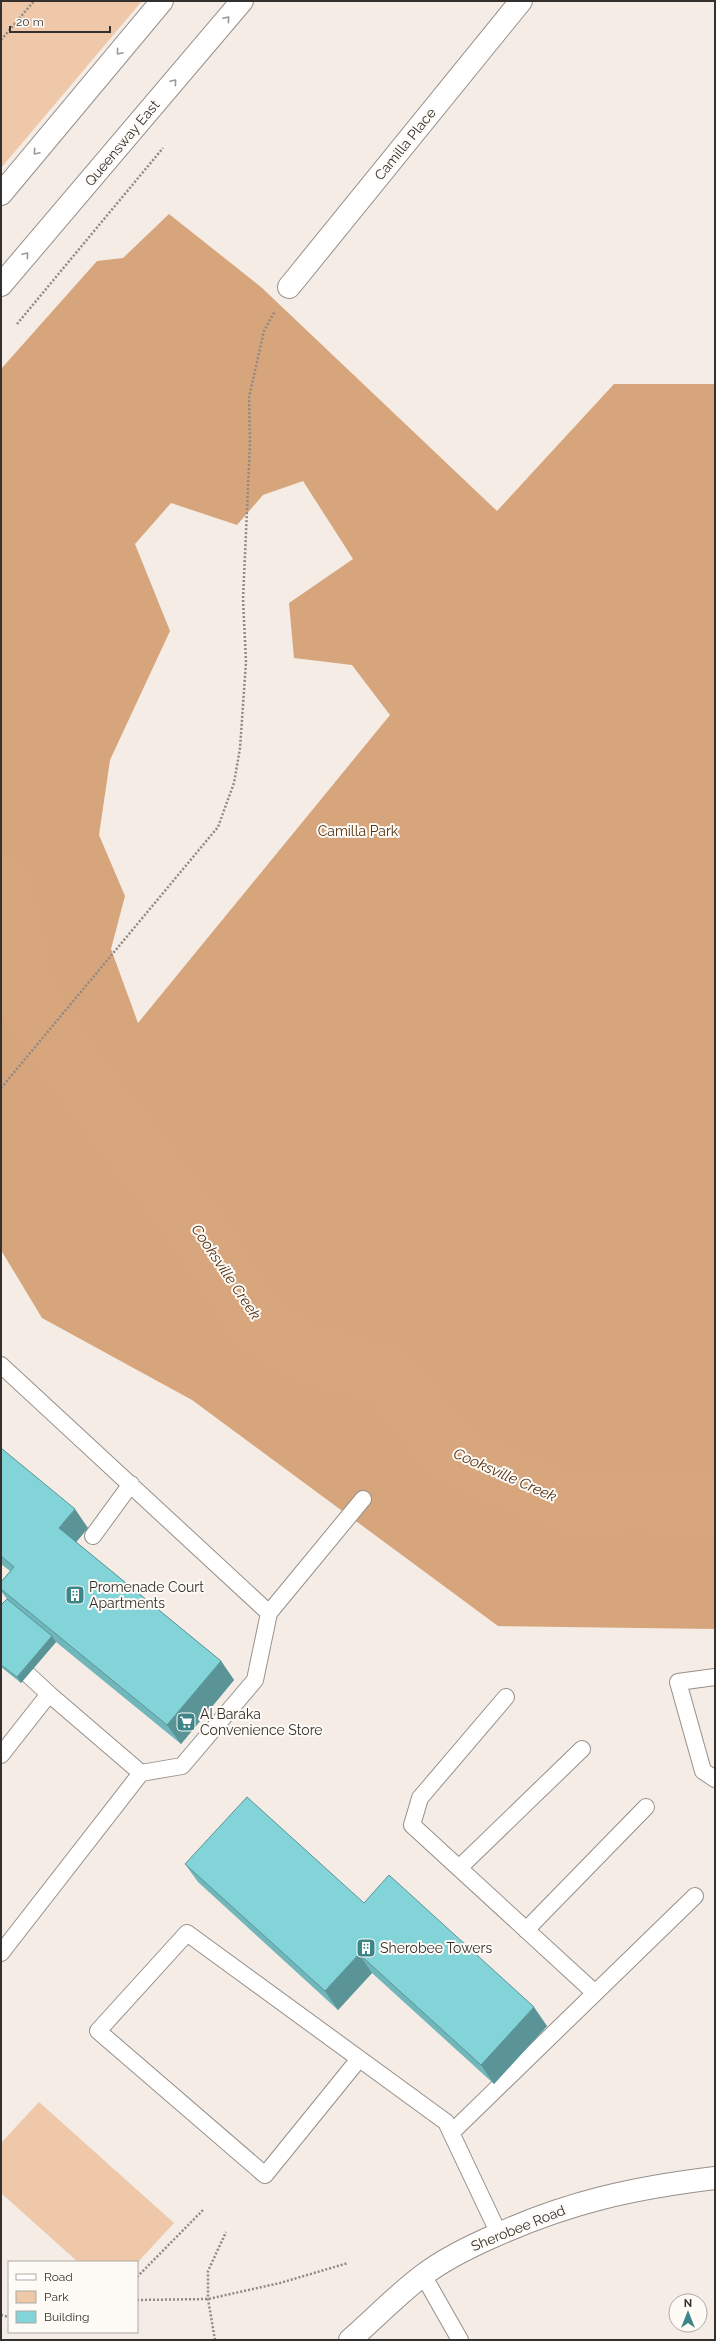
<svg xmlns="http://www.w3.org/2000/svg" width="716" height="2341" viewBox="0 0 716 2341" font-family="Raleway,sans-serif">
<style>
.green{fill:#eec8a9}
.forest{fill:#d7a57c;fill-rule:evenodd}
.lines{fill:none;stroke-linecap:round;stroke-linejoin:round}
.river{stroke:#d7a67d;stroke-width:60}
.service-casing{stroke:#978f8a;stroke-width:18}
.minor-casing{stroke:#978f8a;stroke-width:24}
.secondary-casing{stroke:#978f8a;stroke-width:24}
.path{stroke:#8f8985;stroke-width:2.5;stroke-dasharray:2 2;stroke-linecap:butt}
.service{stroke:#fff;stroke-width:16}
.minor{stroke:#fff;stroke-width:22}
.secondary{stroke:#fff;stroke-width:22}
.wall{fill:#70b6ba}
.shaded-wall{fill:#5b9497}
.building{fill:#82d4d8;stroke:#5b9497}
.oneway{stroke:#999896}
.labels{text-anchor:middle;stroke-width:4;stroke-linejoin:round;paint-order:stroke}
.street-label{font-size:14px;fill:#33302d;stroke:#fefaf6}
.park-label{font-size:14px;fill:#573516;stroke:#fefaf6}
.poi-label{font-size:14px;fill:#33302d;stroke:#fefaf6;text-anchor:start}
.water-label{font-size:15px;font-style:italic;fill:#533212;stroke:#fefaf6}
</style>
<rect width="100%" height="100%" fill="#f4ece5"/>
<path class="green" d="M1,1H142L1,168Z
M39,2102L174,2223L137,2263L78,2262L1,2193V2143Z"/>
<path class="forest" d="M169,214L261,287L497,511L614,384H715V1629L498,1626L192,1400L42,1318L1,1250V369L97,261L123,258ZM303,481L353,559L289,603L294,658L352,665L390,715L138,1023L111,949L125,896L99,835L110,760L170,631L135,544L171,503L237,525L263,495Z"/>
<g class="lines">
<path class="river" d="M1,884L27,997L57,1046L188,1217L255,1319L297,1350L389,1376L452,1455L572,1505L641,1501L715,1506"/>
<defs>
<path id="service" d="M1,1365L269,1613
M93,1536L131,1484
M23,1670L49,1694
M715,1677L678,1682L703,1771L715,1779
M506,1697L420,1798L412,1825L595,1993
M1,1755L49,1694L141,1773L1,1953
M141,1773L182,1766L255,1680L269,1613L363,1499
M459,1868L582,1749
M526,1930L646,1807
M359,2059L265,2175L98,2031L187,1933L446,2122L499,2234
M451,2133L695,1896
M423,2275L460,2340"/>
<path id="minor" d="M289,287L521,1
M350,2340C374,2319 397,2295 422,2276C444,2259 469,2247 494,2236C569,2202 633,2188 715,2178"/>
<path id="secondary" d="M1,194L162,1
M1,285L242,1"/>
</defs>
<use href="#service" class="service-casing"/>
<use href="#minor" class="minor-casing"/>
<use href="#secondary" class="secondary-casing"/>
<path class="path" d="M1,40L34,1
M17,324L163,148
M1,1088L218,827L234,783L240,748L246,662L243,599L250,443L249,397L264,331L275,311
M137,2277L203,2210
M137,2300L208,2299L280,2283L348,2263
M1,2315L9,2317
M215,2340L208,2299V2271L226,2232"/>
<use href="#service" class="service"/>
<use href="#minor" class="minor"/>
<use href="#secondary" class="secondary"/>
</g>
<path class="wall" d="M1,1448L88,1528L76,1542L221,1661L234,1680L181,1744L56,1642L21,1683L1,1667V1605L7,1599L1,1591V1582L10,1571L1,1564Z
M185,1864L364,1903L547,2026L494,2084L372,1973L338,2010L198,1882Z"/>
<path class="shaded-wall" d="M75,1509L88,1528L72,1547L59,1528Z
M52,1636L56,1642L21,1683L17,1677Z
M221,1661L234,1680L181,1744L167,1725Z
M359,1954L372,1973L338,2010L325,1991Z
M534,2007L547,2026L494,2084L481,2065Z"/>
<path class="building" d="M1,1448L75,1509L59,1528L221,1661L167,1725L1,1589V1582L14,1567L1,1556Z
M7,1599L52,1636L17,1677L1,1665V1605Z
M247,1797L364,1903L389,1875L534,2007L481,2065L359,1954L325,1991L185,1864Z"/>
<defs><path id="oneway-chevron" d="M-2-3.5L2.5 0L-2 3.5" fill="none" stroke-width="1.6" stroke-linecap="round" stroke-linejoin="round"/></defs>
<g class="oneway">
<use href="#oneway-chevron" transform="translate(227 19) rotate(-50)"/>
<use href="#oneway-chevron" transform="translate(119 52) rotate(130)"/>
<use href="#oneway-chevron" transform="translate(174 82) rotate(-50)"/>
<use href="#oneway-chevron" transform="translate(36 152) rotate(130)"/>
<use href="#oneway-chevron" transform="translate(26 255) rotate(-50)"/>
</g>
<defs>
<symbol id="building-square" viewBox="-11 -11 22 22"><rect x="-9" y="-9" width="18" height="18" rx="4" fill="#3c8588" stroke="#fefaf6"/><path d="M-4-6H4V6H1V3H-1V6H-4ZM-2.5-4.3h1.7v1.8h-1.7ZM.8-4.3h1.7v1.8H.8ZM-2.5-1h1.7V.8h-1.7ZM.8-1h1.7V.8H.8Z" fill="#fff"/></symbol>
<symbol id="supermarket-square" viewBox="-11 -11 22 22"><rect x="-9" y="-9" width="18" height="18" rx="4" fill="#3c8588" stroke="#fefaf6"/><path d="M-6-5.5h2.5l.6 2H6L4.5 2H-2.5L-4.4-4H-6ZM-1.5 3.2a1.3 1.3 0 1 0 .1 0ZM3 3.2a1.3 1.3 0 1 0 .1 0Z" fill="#fff"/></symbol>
</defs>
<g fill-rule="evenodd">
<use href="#building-square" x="64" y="1584" width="22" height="22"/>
<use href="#supermarket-square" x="175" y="1711" width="22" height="22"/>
<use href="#building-square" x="355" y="1937" width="22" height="22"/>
</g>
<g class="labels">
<g class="street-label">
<text transform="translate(122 143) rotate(-50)" y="5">Queensway East</text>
<text transform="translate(405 144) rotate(-51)" y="5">Camilla Place</text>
<text transform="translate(518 2228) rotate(-22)" y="5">Sherobee Road</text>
</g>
<g class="park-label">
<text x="358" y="836">Camilla Park</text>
</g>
<g class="poi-label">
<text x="89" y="1592">Promenade Court<tspan x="89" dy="16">Apartments</tspan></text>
<text x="200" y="1719">Al Baraka<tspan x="200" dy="16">Convenience Store</tspan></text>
<text x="380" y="1953">Sherobee Towers</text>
</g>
<g class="water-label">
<text transform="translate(226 1272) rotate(56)" y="5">Cooksville Creek</text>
<text transform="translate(505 1475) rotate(24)" y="5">Cooksville Creek</text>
</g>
</g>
<rect width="716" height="2341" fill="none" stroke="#33302d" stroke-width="4"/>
<rect x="8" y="2261" width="130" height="72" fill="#fefaf6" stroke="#ada9a6"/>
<rect x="16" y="2274" width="20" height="6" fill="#ffffff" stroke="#ada9a6"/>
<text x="44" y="2281" font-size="12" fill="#33302d">Road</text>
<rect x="16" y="2291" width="20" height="12" fill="#eec8a9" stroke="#ada9a6"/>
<text x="44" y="2301" font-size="12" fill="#33302d">Park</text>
<rect x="16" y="2311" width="20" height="12" fill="#82d4d8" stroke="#ada9a6"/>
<text x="44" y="2321" font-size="12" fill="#33302d">Building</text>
<g transform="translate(688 2313)"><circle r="19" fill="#fefaf6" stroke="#ada9a6"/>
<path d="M0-3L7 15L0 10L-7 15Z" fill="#3c8588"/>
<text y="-6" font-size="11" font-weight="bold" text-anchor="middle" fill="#33302d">N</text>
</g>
<path d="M10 26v6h100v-6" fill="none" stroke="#33302d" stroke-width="2"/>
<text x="16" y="26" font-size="12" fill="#33302d" stroke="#fefaf6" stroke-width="3" paint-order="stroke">20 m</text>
</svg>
